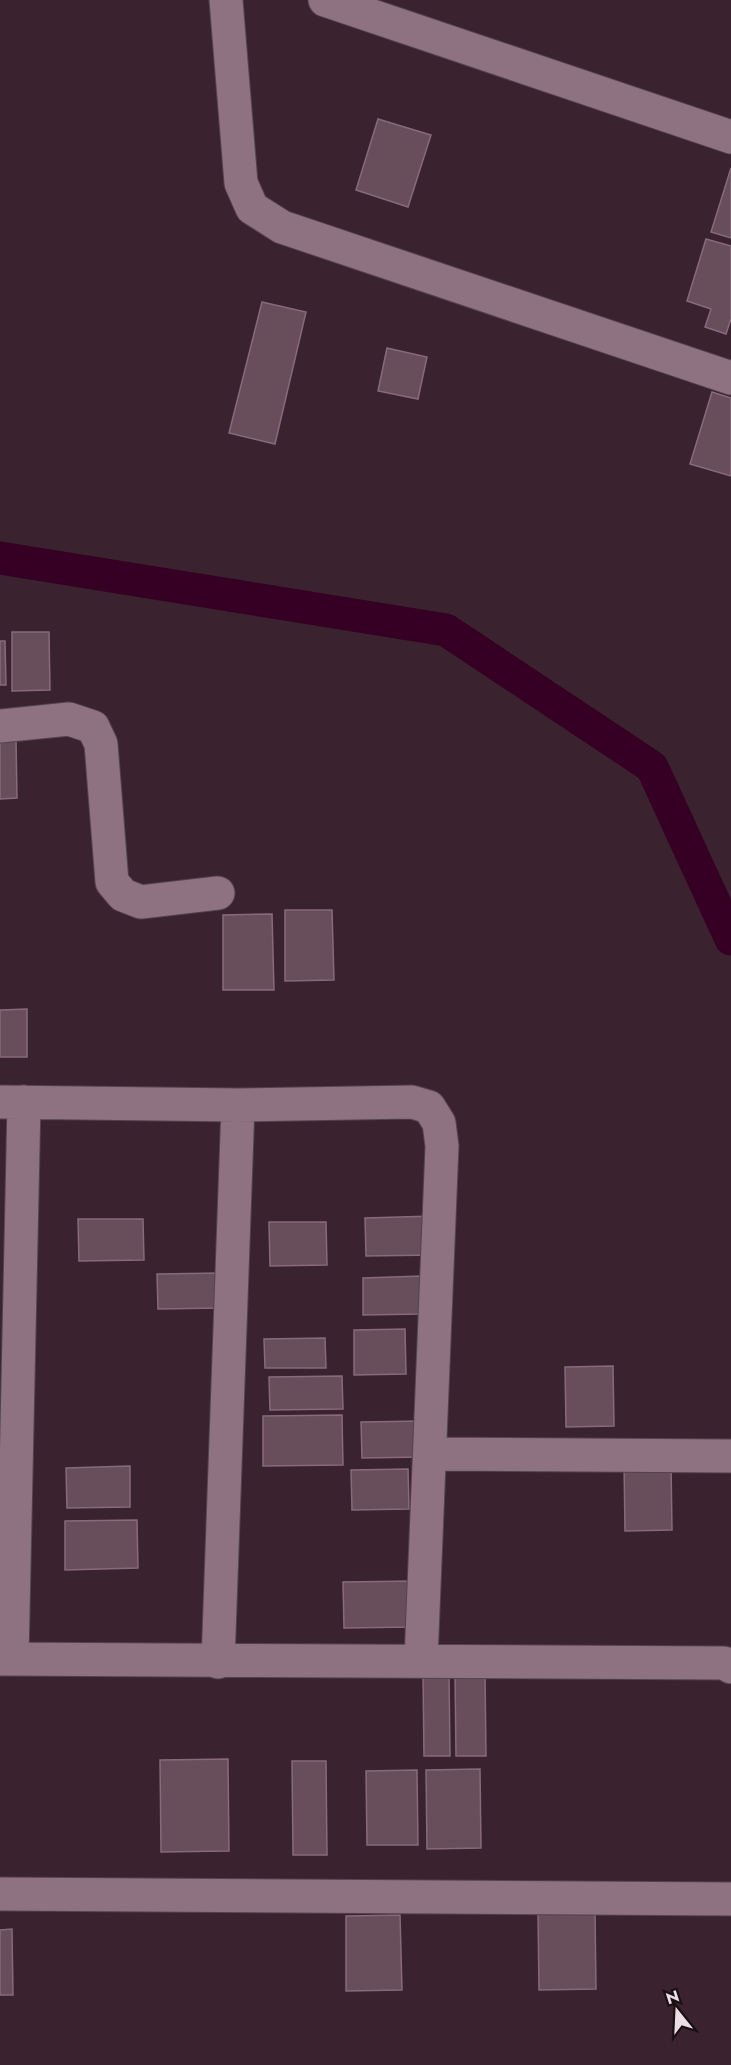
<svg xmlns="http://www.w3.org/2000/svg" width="731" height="2065" viewBox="0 0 731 2065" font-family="Jost,sans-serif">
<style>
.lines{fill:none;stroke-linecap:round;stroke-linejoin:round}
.canal{stroke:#350023;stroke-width:33}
.building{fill:#684d5b;stroke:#886b7b;stroke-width:1.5}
.minor-casing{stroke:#55414d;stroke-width:35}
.minor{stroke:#8e7281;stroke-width:33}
</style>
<rect width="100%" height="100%" fill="#3a222f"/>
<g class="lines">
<path class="canal" d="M0,558L446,630L652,767L731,939"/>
</g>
<path class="building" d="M378,119L431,135L408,207L356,190Z
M731,168V238L711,232Z
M706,239L731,246V319L726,334L705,327L711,309L687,301Z
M262,302L306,312L275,444L229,433Z
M387,348L427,357L418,399L378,391Z
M712,392L731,398V476L690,464Z
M12,632H49L50,690L12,691Z
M0,641H5L6,685H0Z
M0,738H16L17,798L0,799Z
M285,910H332L334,980L285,981Z
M272,914L274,990H223V915Z
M27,1009V1057H0V1010Z
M433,1216L434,1255L366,1256L365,1218Z
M78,1219H143L144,1260L79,1261Z
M269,1222H326L327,1265L270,1266Z
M221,1273V1308L158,1309L157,1274Z
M421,1276V1314L363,1315V1278Z
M405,1329L406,1374L354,1375V1330Z
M325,1338L326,1368H265L264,1339Z
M613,1366L614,1426L566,1427L565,1367Z
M342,1376L343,1409L270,1410L269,1377Z
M342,1415L343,1465L263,1466V1416Z
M422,1421L423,1457L362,1458L361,1422Z
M624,1463H671L672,1530L625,1531Z
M130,1466V1507L67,1508L66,1468Z
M408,1469L409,1509L352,1510L351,1470Z
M137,1520L138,1568L65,1570V1521Z
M414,1581V1627L344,1628L343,1582Z
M449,1674L450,1756H424L423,1675Z
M455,1674H485L486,1756H456Z
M228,1759L229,1851L161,1852L160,1760Z
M292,1761H326L327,1855H293Z
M480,1769L481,1848L427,1849L426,1770Z
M417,1770L418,1845H367L366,1771Z
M595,1912L596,1989L539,1990L538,1913Z
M400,1915L402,1990L346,1991V1916Z
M12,1929L13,1995H0V1930Z"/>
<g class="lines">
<defs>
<path id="minor" d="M226,0L241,183L252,208L282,227L731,378
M325,0L731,137
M0,726L69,719L93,727L101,744L112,882L123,895L141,902L218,893
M0,1102L238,1105L412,1102L429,1107L439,1123L442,1146L421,1660
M430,1454L731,1456
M0,1659L724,1663L731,1667
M12,1659L24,1102
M218,1662L238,1105
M0,1894L731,1899"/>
</defs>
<use href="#minor" class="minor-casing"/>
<use href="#minor" class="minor"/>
</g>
<g transform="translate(677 2011) rotate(342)" stroke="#1a0f15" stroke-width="4.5" paint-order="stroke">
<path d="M0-4.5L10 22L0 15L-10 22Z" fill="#eddde5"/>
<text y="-9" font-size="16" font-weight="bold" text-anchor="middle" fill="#eddde5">N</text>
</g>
</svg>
